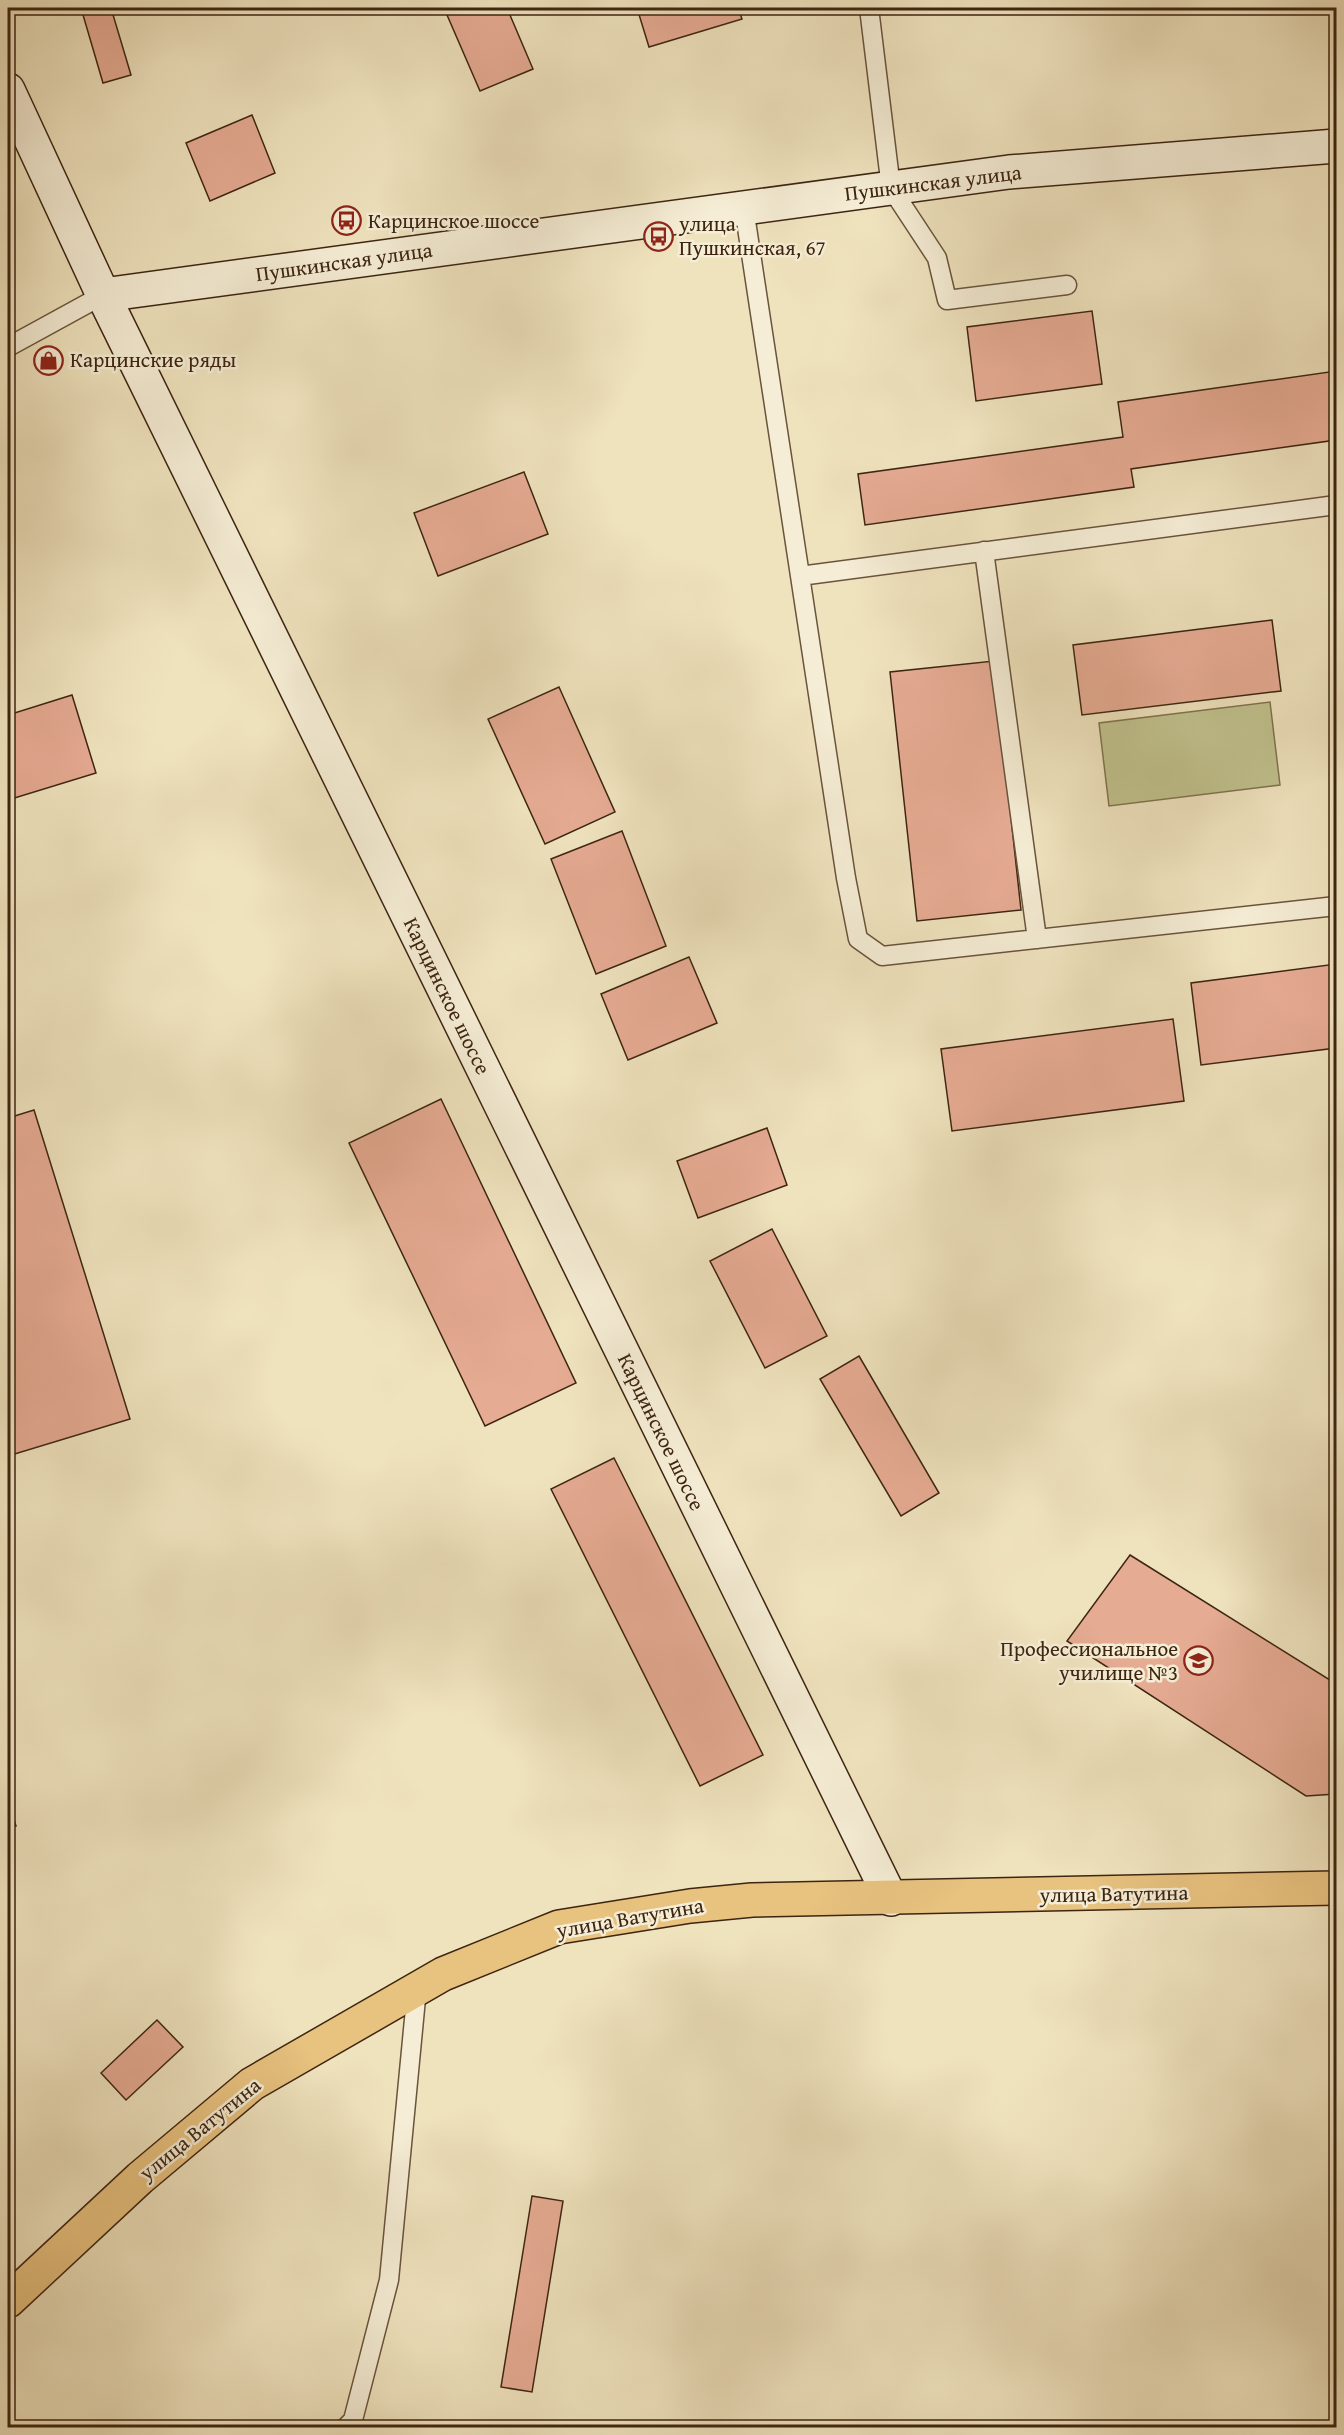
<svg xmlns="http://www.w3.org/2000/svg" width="1344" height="2435" viewBox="0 0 1344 2435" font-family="'Gentium Book Plus',serif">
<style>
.green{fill:#c0c18d;stroke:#7e734f;stroke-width:1.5}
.building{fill:#e6ab93;stroke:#3d2511;stroke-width:1.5}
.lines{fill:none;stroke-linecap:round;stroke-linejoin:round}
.lane-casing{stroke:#6a543c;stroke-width:21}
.secondary-casing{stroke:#3d2511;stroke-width:36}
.primary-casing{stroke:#3d2511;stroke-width:36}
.lane{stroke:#f5edd5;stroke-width:18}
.secondary{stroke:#f5edd5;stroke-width:33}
.primary{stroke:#e8c27f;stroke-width:33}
.labels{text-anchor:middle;stroke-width:5;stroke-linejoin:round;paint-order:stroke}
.street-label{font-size:21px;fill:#3d2511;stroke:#f5edd5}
.poi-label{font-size:21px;fill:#3d2511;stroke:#f5edd5;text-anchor:start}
</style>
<rect width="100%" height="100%" fill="#efe3be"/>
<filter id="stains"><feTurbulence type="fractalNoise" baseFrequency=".00333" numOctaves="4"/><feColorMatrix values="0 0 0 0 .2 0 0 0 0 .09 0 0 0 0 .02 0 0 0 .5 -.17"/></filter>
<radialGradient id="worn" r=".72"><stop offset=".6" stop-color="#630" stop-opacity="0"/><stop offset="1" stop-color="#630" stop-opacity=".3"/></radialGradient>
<path class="green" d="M1270,702L1280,785L1109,806L1099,723Z"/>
<path class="building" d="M81,8H114H111L131,75L103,83Z
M444,8H507L533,69L480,91Z
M637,8H738L742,19L649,47Z
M252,115L275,173L210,201L186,143Z
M1092,311L1102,384L976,401L967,327Z
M1336,371V440L1131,469L1134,487L865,525L858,474L1123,437L1118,402Z
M524,472L548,534L438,576L414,513Z
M1272,620L1281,691L1082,715L1073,645Z
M994,661L1021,910L917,921L890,672Z
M559,687L615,812L545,844L488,719Z
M72,695L96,773L8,800V715Z
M622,831L666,946L596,974L551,859Z
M689,957L717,1023L628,1060L601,994Z
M1336,964V1048L1201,1065L1191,983Z
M1173,1019L1184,1101L952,1131L941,1049Z
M441,1099L576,1383L485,1426L349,1143Z
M34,1110L130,1419L8,1456V1118Z
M767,1128L787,1185L698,1218L677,1161Z
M772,1229L827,1336L765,1368L710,1261Z
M859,1356L939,1493L901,1516L820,1379Z
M614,1458L763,1755L700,1786L551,1489Z
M1130,1555L1333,1682H1336V1794L1306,1796L1067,1641Z
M8,1798L16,1826L8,1829Z
M157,2020L183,2047L126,2100L101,2073Z
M532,2196L563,2201L532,2392L501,2387Z"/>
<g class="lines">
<defs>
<path id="lane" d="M869,8L891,188L937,258L947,300L1067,285
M744,208L846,878L858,939L882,956L1336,906
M8,347L103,295
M984,551L1037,939
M800,576L1336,505
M345,2428L353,2420L389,2280L417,1988"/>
<path id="secondary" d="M8,90L103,295L891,1899
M103,295L1009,172L1336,146"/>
<path id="primary" d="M8,2301L140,2178L252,2084L443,1974L559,1927L690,1906L752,1900L1336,1888"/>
</defs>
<use href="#lane" class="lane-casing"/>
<use href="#secondary" class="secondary-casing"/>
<use href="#primary" class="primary-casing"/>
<use href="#lane" class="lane"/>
<use href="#secondary" class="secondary"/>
<use href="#primary" class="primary"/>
</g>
<defs>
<symbol id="bus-ring" viewBox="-11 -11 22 22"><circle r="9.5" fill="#f5edd5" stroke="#8f2418" stroke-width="1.5"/><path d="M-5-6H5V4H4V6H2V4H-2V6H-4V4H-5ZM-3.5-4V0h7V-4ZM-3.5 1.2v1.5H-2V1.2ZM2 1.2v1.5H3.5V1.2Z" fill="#8f2418"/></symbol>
<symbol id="shop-ring" viewBox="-11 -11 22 22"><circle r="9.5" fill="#f5edd5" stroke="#8f2418" stroke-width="1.5"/><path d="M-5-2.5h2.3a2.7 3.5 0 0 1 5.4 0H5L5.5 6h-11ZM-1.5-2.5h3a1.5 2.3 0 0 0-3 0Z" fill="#8f2418"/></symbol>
<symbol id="university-ring" viewBox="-11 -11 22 22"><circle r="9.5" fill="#f5edd5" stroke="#8f2418" stroke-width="1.5"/><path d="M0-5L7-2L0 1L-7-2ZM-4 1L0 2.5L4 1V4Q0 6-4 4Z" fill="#8f2418"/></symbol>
</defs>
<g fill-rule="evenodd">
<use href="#bus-ring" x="330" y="204" width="33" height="33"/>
<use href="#bus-ring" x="642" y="220" width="33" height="33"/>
<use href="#shop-ring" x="32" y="344" width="33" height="33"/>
<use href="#university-ring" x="1182" y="1644" width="33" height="33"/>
</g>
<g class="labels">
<g class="street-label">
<text transform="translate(933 183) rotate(-7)" y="7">Пушкинская улица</text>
<text transform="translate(344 262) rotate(-8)" y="7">Пушкинская улица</text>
<text transform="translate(447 996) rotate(64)" y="7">Карцинское шоссе</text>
<text transform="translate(661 1432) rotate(64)" y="7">Карцинское шоссе</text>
<text transform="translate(1114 1894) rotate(-1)" y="7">улица Ватутина</text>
<text transform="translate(630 1918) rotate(-10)" y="7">улица Ватутина</text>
<text transform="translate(200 2129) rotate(-39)" y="7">улица Ватутина</text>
</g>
<g class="poi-label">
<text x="368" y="228">Карцинское шоссе</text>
<text x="679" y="231">улица<tspan x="679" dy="24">Пушкинская, 67</tspan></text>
<text x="70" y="367">Карцинские ряды</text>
<text x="1178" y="1656" text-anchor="end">Профессиональное<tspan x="1178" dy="24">училище №3</tspan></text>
</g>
</g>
<rect width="1344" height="2435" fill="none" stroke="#efe3be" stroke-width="30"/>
<rect x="9" y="9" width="1326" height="2417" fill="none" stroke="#3d2511" stroke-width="3"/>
<rect x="15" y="15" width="1314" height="2405" fill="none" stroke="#3d2511" stroke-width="1.5"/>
<rect width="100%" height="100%" filter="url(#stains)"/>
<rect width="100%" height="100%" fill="url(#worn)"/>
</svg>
